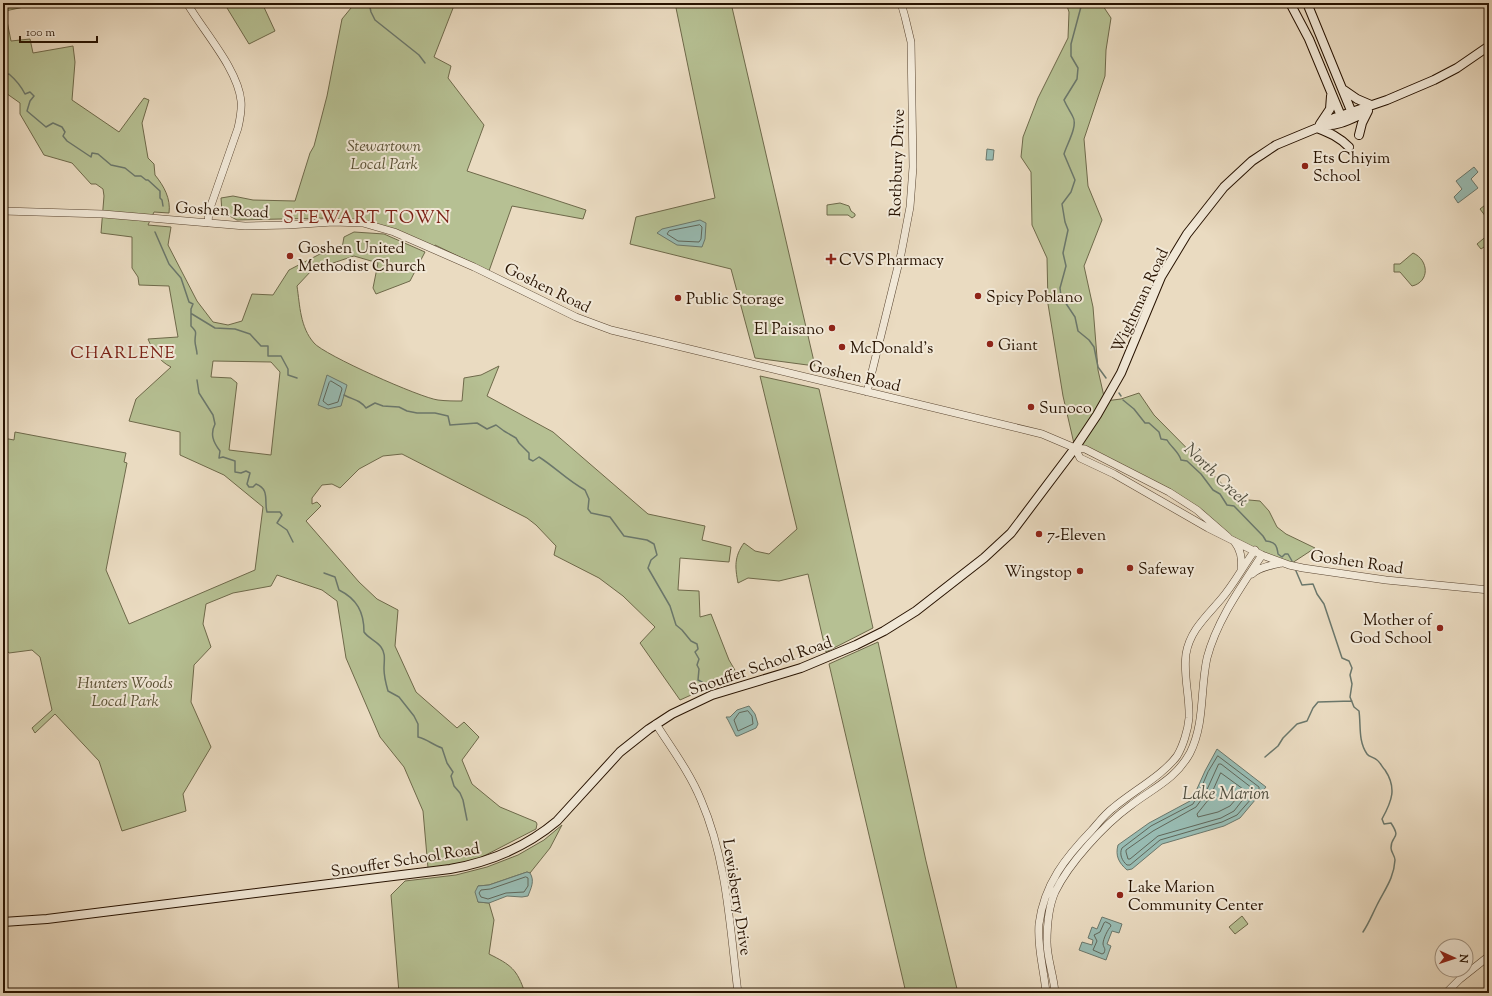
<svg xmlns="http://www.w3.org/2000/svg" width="1492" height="996" viewBox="0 0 1492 996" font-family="'Sorts Mill Goudy',serif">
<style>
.green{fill:#b6c093;stroke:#6e694a;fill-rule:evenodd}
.water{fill:#98bbb2;stroke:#6b776b}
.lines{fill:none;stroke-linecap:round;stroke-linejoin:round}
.shore{stroke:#606659;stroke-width:1}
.stream{stroke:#6b776b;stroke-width:1.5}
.tertiary-casing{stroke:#584430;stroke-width:8}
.secondary-casing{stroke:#271200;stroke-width:10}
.tertiary{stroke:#f1e8d7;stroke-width:7}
.secondary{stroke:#f1e8d7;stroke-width:8}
.poi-dot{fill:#8f2418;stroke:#f1e8d7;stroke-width:1.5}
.labels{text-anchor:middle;stroke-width:4;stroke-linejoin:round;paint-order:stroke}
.park-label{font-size:16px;font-style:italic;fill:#594f33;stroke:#f1e8d7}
.poi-label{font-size:16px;fill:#271200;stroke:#f1e8d7;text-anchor:start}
.street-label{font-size:16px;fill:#271200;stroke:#f1e8d7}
.neighbourhood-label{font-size:17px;letter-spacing:1px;fill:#7a1f14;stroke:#f1e8d7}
.water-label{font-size:17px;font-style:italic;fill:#4f4d3e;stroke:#f1e8d7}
.quarter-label{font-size:18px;letter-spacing:1px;fill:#7a1f14;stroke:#f1e8d7}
</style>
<rect width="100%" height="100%" fill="#eadbc1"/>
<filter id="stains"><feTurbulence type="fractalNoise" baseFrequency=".005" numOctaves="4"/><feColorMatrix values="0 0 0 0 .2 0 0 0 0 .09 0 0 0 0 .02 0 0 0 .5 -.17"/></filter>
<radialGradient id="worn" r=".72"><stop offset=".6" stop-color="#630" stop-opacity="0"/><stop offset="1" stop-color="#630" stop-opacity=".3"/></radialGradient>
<path class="green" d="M3,3H23L24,7L5,11L11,41L30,39L33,53L73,46L75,62L72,100L119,132L144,98L149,100L142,123L148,158L154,164L155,175C164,186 171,199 169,213L154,212L148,225L171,227L168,245L197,301L213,322L228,325L242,321L252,294L273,295L289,270L320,254H341L344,237L354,232L384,234L425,252L410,281L376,294L373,288L378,263L354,256L312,270L297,286C300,306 300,327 314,343C324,355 421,398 438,400C446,401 454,401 462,401L464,378L481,375L499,366L487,396L553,432L648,514L705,526L702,540L731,547L729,562L680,558L678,590L699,591L700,617L711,614L729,660L739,677L709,687L680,700L640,643L655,627L623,596L599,578L554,555L556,546L536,525L527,518L402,454L383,456L359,469L340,488L332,484L322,485L312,498V504L317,502L321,506L306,521L359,582L377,599L398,610L395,646L416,692L457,728L464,722L479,737L462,760L472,784L500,807L536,822L537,824L536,829L480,858L462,863L428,868L423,811L404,767L380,737L346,658L337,601L322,590L277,575L271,586L233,593L206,604L203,624L211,647L194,665L191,702L211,747L183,794L186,811L122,831L99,761L55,714L35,733L32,728L52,710L40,657L32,650L9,653L3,646V438L14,440L15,432L126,453L124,462L127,463L106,570L129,624L255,570L263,507L224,475L180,455V432L129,421L136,399L171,367C159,361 153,351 148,339L178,337L169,286L139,285L138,277L132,268V237L101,233L104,196L103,189L96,184H91L72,163L44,155L20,114V103L3,91ZM213,361L271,362L280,372L271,455L229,450L237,383L231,378L211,377Z
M224,3H262L275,31L249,44Z
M353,3L354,4L355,3H455L434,57L451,66L448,78L484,125L467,171L586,210L583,219L512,206L489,271L435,245L434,248L383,227L326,221V218L237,220L222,212L221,198L233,196L253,200L295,201L310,153L314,146L327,96L342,19L351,8Z
M675,3H731L815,366L755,358L731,269L630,244L636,217L715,198Z
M1066,3H1101L1111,18L1106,50L1105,76L1084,139L1088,186L1102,220L1084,266L1093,307L1098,370L1105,401L1121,399L1139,393L1154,415L1242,504L1249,500L1260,501L1269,511L1277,527L1286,534L1315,548L1289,565L1234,541L1169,492L1075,448L1063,396L1048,304L1047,258L1032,225L1031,172L1021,157L1023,137L1038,98L1068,38L1069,12Z
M1489,202V221L1480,209Z
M840,203L849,206L851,211L855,214V216L852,218L848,215H827V205Z
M1489,234V245H1487L1481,249L1477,244Z
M1413,253C1429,260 1430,282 1412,286L1400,272H1394V264H1400Z
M760,376L819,389L873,628L826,652L808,574L779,581L748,578L738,583C735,567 734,557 744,543L755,551L769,554L797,529Z
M878,642L926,861L958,993H906L829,664Z
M562,825L550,848L530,873L527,872L489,885L478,886V902L489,903L494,920L489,954C511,965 517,969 525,993H399L391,895L405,881L456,875L487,867L518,855L544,840Z
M1242,916L1248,924L1235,934L1229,927Z"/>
<path class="water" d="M987,149L994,150L993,160H986Z
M1474,167L1478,172L1471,179L1478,188L1458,203L1454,197L1462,189L1456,181Z
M700,220L706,223L705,239L702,247L677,245L657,233L662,229Z
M327,375L347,385L341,406L328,409L318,405Z
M749,706L755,714L758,724L756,728L738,736H736L728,720L726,717H730L737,710Z
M1217,749L1266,787L1240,818L1224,826L1162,844L1132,869L1127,870C1119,863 1115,856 1118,845L1149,823L1190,801L1196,791L1205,771Z
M527,872L530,873C535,881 531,888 528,896L522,897L507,896L489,903L478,902L475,892L478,886L489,885Z
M1102,917L1122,924L1119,933L1112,931L1107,944L1111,946L1106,960L1079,950L1082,942L1092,945L1093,940L1088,938L1092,927L1097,929Z"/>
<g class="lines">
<path class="shore" d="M700,225L702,227L701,239L699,242L678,241L667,234L669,231Z
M331,381L341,387L342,389L338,402L328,405L323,401L329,383Z
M748,711L752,716L753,724L738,731L734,720L739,713Z
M1218,756L1259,787V790L1237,815L1222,822L1160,840L1130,865H1127C1122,861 1119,854 1122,848L1151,826L1193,804L1199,793L1208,772Z
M1219,764H1221L1252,788L1234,811L1221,818L1158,836L1130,859H1128L1126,852V850L1153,831L1196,807L1204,796Z
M1221,773L1243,789V791L1230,806L1218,812L1198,817L1197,814L1209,799Z
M526,877L528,878V886L524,892L506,893L488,899L481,897L479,893L481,890L490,889Z
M1106,922L1110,924L1111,926C1108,929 1103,939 1103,944C1104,949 1106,948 1104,953L1102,954L1093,950L1097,941L1094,935L1100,932L1104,923Z"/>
<path class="stream" d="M369,3L371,12L375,20L419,55L425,63
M1082,3L1071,44V56L1078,68L1077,79L1064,100C1067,107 1070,111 1073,117C1078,126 1067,144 1064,154L1075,180L1071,192L1062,204L1065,222L1068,230L1063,253L1066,266L1060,288L1061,296L1075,317L1078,331L1089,340L1094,347L1098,367L1106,378
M3,74L4,75L9,74C16,80 21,86 25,94L30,92L34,96L30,101L27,111L46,127L53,123L62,127L65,132L63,136L67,141L91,157L92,153L98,154L111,165L125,168L135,176H141L146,180H148L160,191V198L162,200L163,206
M155,232L169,264L181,278L189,302L193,304L191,309V326C198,333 195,332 195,341C195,345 197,350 197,354
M192,314L215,328L235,329L250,334L261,346H268V356H281L288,369V375L297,378
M197,380L199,393L213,415L215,424C210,434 213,442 220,451L219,458L223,457L235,461V472L241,473L246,471L250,473L247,484L249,487H253L256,484C270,489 264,502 267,512H280L282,515L277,523L287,530L293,542
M1119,393L1121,396
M344,395C353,400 359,399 366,408L375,403L383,406L399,407L407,411L417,413H435L448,416L450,425L477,423L487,429L496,425L504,431L516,438L519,443L529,453V459L533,461L539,457C555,467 568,481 585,490L589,499L588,509L591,513L610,517L624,536L647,540L654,544L657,555L651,560L648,568L670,606L676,625L682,630L691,641L697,644L698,649L695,652L699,659L697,665L699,669L698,680L706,684
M1123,400L1134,409L1145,423H1149L1159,432L1161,439L1167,440C1171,447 1179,452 1181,460L1187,461L1201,474L1213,490L1220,494L1227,505L1234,506L1263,536L1266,541C1275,542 1277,545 1278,554L1282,557L1285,554H1288L1292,561
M1296,571L1302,585L1313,584L1317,594L1324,604L1342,658L1349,661L1352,668L1350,675L1352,684L1350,697L1354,707L1359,711C1361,725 1358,741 1367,754C1369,757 1374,757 1377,760C1380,762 1382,767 1385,770C1397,788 1392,801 1382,819L1384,824L1391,823C1402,840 1391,834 1391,848C1391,852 1395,856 1395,860C1394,878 1385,889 1377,905C1372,915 1369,923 1363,932
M324,573L335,577L339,590C357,599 364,612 364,632C368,638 378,642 381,647C386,654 384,660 384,669C384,676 386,684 388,691L399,697L414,716L418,724V737C427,739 433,745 442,748L447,763L453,772L451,776L454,786L460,793L463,800L467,820
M1265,757L1278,746L1283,738L1297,724L1307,721L1313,708L1318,702L1352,701"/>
<defs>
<path id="tertiary" d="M187,3C203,31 238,69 241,101C242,110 240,119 238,128L209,211L208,223
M3,211L103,214L245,226L288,225L333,222L363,223L394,232L474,267L576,317L611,330L1042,434L1075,448L1085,449L1169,492L1197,510L1228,537
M867,392L901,254L910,207L913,167L911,42L905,17L901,3
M1075,448L1080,458L1114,474L1208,528L1262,555L1289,565L1303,568L1386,580L1489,590
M1234,541C1241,550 1242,558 1241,569
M1252,574C1260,567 1272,565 1282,563
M656,724C672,749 690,773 701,800C727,860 730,928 738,993
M1046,993C1044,969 1037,948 1039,924C1044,884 1066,857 1092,830C1099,822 1105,814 1113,808C1133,791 1162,776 1177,756C1183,746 1188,730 1189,718C1190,697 1183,675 1186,654C1190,630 1207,616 1222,598C1234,584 1244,565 1255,550
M1055,993C1054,976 1047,959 1047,942C1047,925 1048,908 1055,892C1069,863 1104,825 1130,806C1153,788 1175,780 1190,753C1205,723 1200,690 1207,658C1217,620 1241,587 1262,555
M1446,993L1460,979L1489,956"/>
<path id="secondary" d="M1290,3L1309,39L1341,116
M1307,3L1352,113
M1344,90L1357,99L1371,105
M1320,124L1330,109L1331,96
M1323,125C1335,127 1349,120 1360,115
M1317,128C1330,133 1339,137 1349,147
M1359,135L1362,123L1368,111
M3,922L47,919L450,869C491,862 526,847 557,821L620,752L649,729L672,714L712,695L801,668L856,645L884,631L916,611L984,558L1011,533L1075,448L1097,415L1121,373L1161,277L1187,234L1224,187L1252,161L1276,145L1317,128L1334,118L1387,100L1434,80L1457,68L1489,46"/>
</defs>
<use href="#tertiary" class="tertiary-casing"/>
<use href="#secondary" class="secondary-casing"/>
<use href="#tertiary" class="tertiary"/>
<use href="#secondary" class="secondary"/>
</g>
<g class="poi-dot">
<circle cx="1305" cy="166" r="4"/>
<circle cx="290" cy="256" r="4"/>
<path d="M829 253h4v4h4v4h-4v4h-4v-4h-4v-4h4z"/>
<circle cx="978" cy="296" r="4"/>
<circle cx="678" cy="298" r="4"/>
<circle cx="832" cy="328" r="4"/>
<circle cx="990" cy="344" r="4"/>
<circle cx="842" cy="347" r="4"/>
<circle cx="1031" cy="407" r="4"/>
<circle cx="1039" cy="534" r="4"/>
<circle cx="1130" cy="568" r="4"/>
<circle cx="1080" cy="571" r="4"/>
<circle cx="1440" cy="628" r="4"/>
<circle cx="1120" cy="895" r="4"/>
</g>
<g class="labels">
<g class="park-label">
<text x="384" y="151">Stewartown<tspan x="384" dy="18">Local Park</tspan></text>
<text x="125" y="688">Hunters Woods<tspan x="125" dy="18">Local Park</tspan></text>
</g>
<g class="poi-label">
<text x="1313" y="163">Ets Chiyim<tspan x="1313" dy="18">School</tspan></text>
<text x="298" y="253">Goshen United<tspan x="298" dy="18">Methodist Church</tspan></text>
<text x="839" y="265">CVS Pharmacy</text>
<text x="986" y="302">Spicy Poblano</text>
<text x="686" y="304">Public Storage</text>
<text x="824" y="334" text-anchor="end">El Paisano</text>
<text x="998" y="350">Giant</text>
<text x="850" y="353">McDonald's</text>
<text x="1039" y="413">Sunoco</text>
<text x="1047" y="540">7-Eleven</text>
<text x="1138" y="574">Safeway</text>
<text x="1072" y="577" text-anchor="end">Wingstop</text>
<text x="1432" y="625" text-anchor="end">Mother of<tspan x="1432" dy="18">God School</tspan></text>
<text x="1128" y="892">Lake Marion<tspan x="1128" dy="18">Community Center</tspan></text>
</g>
<g class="street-label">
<text transform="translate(896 163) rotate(-88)" y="6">Rothbury Drive</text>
<text transform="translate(222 209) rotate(3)" y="6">Goshen Road</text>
<text transform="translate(548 287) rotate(26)" y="6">Goshen Road</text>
<text transform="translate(1139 300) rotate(-65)" y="6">Wightman Road</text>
<text transform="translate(855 375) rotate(13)" y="6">Goshen Road</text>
<text transform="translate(1357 561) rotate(8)" y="6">Goshen Road</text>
<text transform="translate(760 665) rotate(-19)" y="6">Snouffer School Road</text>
<text transform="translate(405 859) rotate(-9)" y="6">Snouffer School Road</text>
<text transform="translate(738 897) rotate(81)" y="6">Lewisberry Drive</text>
</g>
<g class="neighbourhood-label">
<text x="123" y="358">CHARLENE</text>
</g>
<g class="water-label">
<text transform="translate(1217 474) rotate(44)" y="6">North Creek</text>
<text x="1226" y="799">Lake Marion</text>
</g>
<g class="quarter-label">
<text x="367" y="223">STEWART TOWN</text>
</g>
</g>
<rect width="1492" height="996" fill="none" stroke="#eadbc1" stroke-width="16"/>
<rect x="4" y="4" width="1484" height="988" fill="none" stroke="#271200" stroke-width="2"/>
<rect x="8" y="8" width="1476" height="980" fill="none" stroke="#271200"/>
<g transform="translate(1454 958) rotate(93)"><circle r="19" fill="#f1e8d7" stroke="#a09281"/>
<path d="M0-3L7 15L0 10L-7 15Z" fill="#8f2418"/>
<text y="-6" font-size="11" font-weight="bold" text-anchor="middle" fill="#271200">N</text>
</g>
<path d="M20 36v6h77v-6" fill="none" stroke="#271200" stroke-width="2"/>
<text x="26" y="36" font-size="12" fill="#271200" stroke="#f1e8d7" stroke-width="3" paint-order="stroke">100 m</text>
<rect width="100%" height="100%" filter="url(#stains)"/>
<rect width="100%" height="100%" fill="url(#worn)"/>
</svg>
